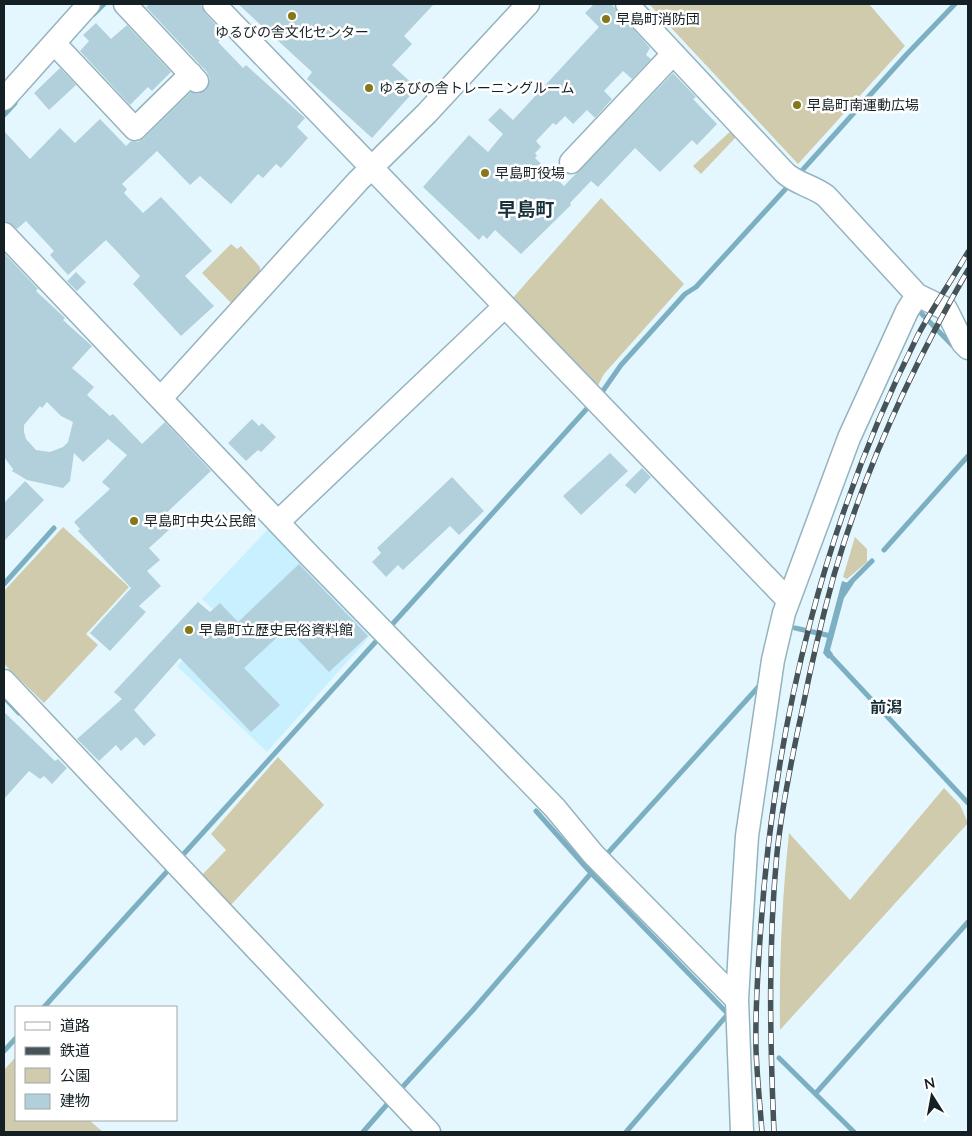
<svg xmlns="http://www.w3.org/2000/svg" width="972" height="1136" viewBox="0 0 972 1136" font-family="Lato,'Noto Sans JP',sans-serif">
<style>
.built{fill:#c9f0ff}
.green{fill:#d0cbad}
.water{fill:#7cafc2}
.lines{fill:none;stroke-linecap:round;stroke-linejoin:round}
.stream{stroke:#7cafc2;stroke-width:5}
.building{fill:#b2d0db;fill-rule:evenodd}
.minor-casing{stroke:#95b3be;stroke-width:25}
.minor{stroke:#fff;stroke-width:22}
.rail-casing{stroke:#465358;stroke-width:5.5}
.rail{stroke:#fff;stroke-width:4;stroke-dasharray:11;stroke-linecap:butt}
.poi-dot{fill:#86771a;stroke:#fff;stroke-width:2}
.labels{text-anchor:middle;stroke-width:5;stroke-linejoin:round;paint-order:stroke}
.poi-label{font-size:14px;fill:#152024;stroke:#fff;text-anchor:start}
.quarter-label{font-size:16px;font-weight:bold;fill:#17313a;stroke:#fff}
.district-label{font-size:19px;font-weight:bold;fill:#17313a;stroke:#fff}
</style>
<rect width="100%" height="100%" fill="#e5f7fe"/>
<path class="built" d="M269,528L371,635L267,752L177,666L223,619L202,599Z"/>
<path class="green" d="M649,4H869L905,46L798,164Z
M735,127L737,136L701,174L693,166Z
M601,198L684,284L604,374L596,389L511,300Z
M231,244L237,249L241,246L260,267V274L232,304L202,273Z
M63,527L129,587L86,634L98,645L44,703L4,664V591Z
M855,537L867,549V562L847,579L843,577Z
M278,757L324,805L229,907L200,877L226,850L211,834Z
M944,788L960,805L968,823L780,1030C779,964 782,899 789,833L850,900Z
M14,1059H16V1120H89L103,1132H4V1070Z"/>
<path class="water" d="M852,579L854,583L844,598L830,650L833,654L828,659L823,653L842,581L848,583Z"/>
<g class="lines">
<path class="stream" d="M94,14L104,4
M4,115L15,103
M798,175L907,54L955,4
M916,308L954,347
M600,395L621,365L685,294L696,287L791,183
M884,550L968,456
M4,584L54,528
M848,585L872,561
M795,628L831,636
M388,629L592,403
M827,652L968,803
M4,697L19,713
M536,811L591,873L730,1016
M607,854L761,684
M180,858L380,637
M44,1007L172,866
M4,1051L16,1038
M779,1058L854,1132
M398,1092L473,1010L593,871
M816,1093L968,922
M363,1132L390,1101
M626,1132L728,1014"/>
</g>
<path class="building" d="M150,4H200L205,13L225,35L218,42L243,68L246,65L305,118L297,127L308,138L281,168L276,164L263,178L258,174L231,204L200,176L190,185L157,151L122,184L127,189L124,193L143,213L161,197L212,251L185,276L214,306L181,336L133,284L140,276L106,240L68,275L50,255L54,251L26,221L17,229L8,222L4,221V131L30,159L60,128L75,143L100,119L126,146L131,141L138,142L144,138L191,92L199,94L206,90L210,79L207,72L146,7Z
M238,4H434L404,36L412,44L392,65L417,88L372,138L307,79L312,72Z
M594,4H611L614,7L650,48L646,55L651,59L632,79L623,71L604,91L612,99L595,118L587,110L573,124L565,116L556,125L553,123L536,141L541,147L535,153L537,156L535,158L564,186L673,73L696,97L693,99L717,124L697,145L692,140L660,172L635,148L598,187L591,181L570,203L571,205L521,254L495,230L487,239L483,235L479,240L423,187L469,135L488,152L503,134L488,120L500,108L513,120L599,27L585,13Z
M96,23L111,39L127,25L171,72L152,91L148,87L130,105L80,51L89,41L83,35Z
M60,68L76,85L49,110L34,93Z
M4,253L38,289L36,291L65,318L63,320L92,346L72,368L94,387L87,395L110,416L113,414L142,444L165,422L211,471L160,519L170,529L149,548L160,560L147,571L161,586L139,606L146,612L110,651L90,633L131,588L78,531L80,529L74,522L110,489L102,482L127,455L108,439L83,462L74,453L70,481L63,488L27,480L12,471L13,469L4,457ZM47,402L61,416L73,422L68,442L63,447L50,452L36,450L26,439L24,432V425L40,406L42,408Z
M76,272L86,282L77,291L67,281Z
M252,419L259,426L262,423L276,437L261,452L258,450L246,461L228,443Z
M610,453L628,471L581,515L563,496Z
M642,468L651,477L635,494L625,485Z
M452,477L484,511L459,535L450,526L403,570L398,565L386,577L372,562L381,553L377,548Z
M25,481L44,500L4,541V503Z
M299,564L368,636L329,672L287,628L244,668L280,705L251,732L180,658L134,710L156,735L144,746L136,737L121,751L116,745L99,761L77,739L122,699L114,692L198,602L210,612L220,603L238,622Z
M4,712L55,761L58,759L67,768L52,784L44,776L40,779L29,771L4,799Z"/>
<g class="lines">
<defs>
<path id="minor" d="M125,4L197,81
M214,4L788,600
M627,4L785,173C797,184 813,186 826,196L917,295L946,309L963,343L968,348
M54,43L135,129L191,74
M4,99L89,4
M571,162L673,54
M4,234L309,555L555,808L593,854L737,1000
M161,398L358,181L427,113L528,4
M278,522L505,306
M4,681L429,1132
M742,1132L737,1000L741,929L747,836L773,660L784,613L849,438L907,311L917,295"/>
</defs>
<use href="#minor" class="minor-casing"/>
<use href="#minor" class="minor"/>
<defs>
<path id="rail" d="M762,1132C760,1105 757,1077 756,1049C755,1008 758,966 761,925C775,721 826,518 918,335C933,307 952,280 968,252
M774,1132C770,1039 768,946 777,853C782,805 792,757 802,711C811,665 822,619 834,575C865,468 913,365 968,270"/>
</defs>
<use href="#rail" class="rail-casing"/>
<use href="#rail" class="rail"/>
</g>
<g class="poi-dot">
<circle cx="292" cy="16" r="5"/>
<circle cx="606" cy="19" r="5"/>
<circle cx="369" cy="88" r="5"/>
<circle cx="797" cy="105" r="5"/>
<circle cx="485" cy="173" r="5"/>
<circle cx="134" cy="521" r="5"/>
<circle cx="189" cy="630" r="5"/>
</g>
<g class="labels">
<g class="poi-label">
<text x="616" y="24">早島町消防団</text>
<text x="292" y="37" text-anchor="middle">ゆるびの舎文化センター</text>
<text x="379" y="93">ゆるびの舎トレーニングルーム</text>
<text x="807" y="110">早島町南運動広場</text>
<text x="495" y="178">早島町役場</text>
<text x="144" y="526">早島町中央公民館</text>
<text x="199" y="635">早島町立歴史民俗資料館</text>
</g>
<g class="quarter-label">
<text x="886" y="713">前潟</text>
</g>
<g class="district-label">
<text x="526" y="216">早島町</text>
</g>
</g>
<rect width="972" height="1136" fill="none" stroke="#152024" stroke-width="10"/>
<rect x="15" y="1006" width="162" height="115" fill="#ffffff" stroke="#a1a6a7"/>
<rect x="25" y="1022" width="25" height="8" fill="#ffffff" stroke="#a1a6a7"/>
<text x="60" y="1031" font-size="15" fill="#152024">道路</text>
<rect x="25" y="1047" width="25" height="8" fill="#465358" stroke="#a1a6a7"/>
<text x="60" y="1056" font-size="15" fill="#152024">鉄道</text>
<rect x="25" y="1068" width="25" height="15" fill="#d0cbad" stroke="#a1a6a7"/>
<text x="60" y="1081" font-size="15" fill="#152024">公園</text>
<rect x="25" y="1094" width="25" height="15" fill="#b2d0db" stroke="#a1a6a7"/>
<text x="60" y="1106" font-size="15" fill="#152024">建物</text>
<g transform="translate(932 1096) rotate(349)" stroke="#ffffff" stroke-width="4" paint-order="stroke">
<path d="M0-4L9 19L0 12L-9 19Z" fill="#152024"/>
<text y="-8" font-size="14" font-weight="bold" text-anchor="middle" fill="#152024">N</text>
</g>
</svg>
